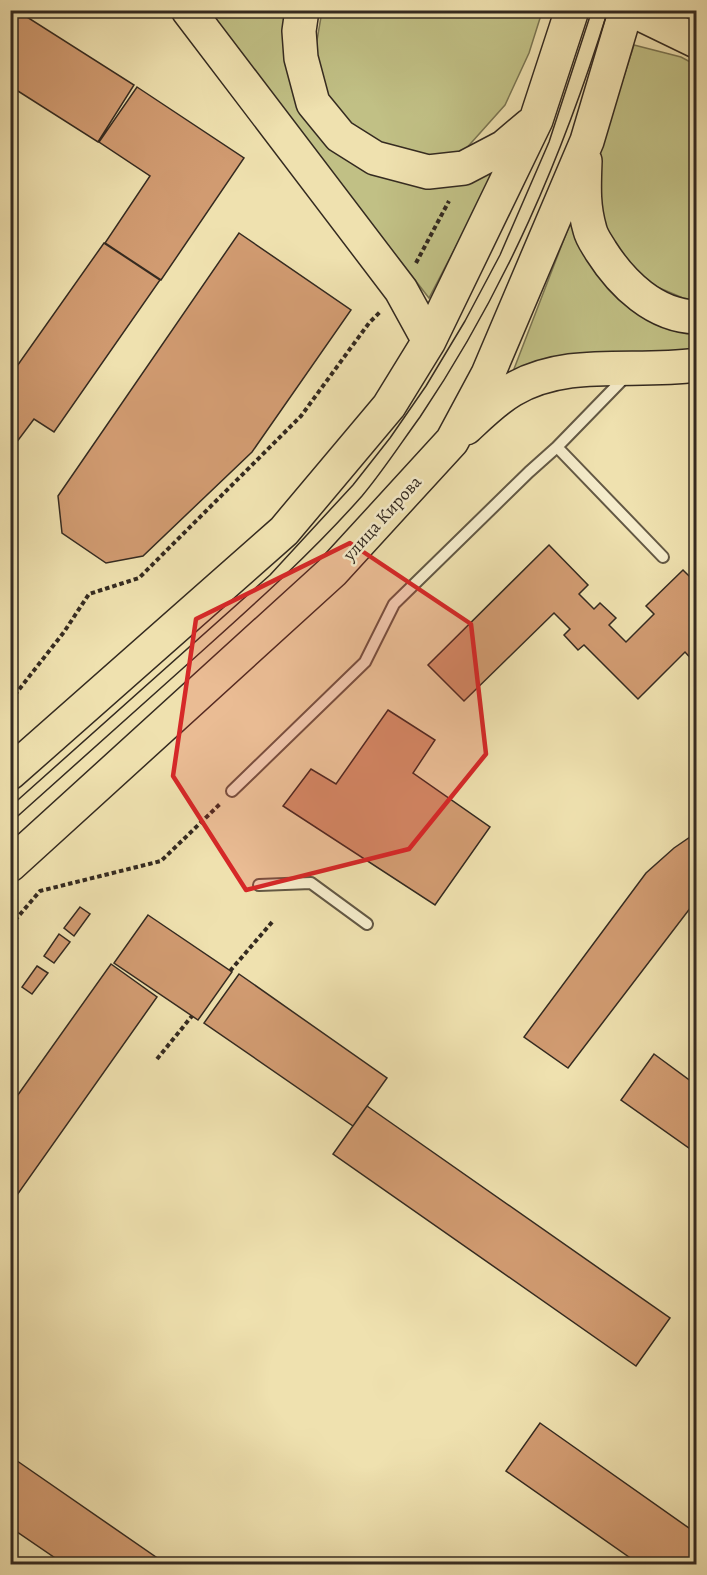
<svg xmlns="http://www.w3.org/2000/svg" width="707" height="1575" viewBox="0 0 707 1575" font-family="Alegreya,serif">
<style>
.green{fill:#c1c085;stroke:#7a7552;stroke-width:1.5}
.building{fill:#d19b71;stroke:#342a20;stroke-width:1.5}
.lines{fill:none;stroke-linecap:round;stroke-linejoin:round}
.service-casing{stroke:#635844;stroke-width:14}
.primary-casing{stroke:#342a20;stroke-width:36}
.path{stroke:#342a20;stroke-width:4;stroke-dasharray:4.5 3;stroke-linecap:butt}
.service{stroke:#f5eccb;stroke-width:10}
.primary{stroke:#efe1af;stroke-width:33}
.tram{stroke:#342a20;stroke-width:1.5}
.marked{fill:#d62828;fill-opacity:0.2;stroke:#d62828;stroke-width:4.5;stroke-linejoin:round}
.labels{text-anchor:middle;stroke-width:5;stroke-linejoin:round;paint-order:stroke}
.street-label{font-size:18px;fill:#342a20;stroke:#f5eccb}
</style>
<rect width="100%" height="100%" fill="#efe1af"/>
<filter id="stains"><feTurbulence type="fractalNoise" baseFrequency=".00333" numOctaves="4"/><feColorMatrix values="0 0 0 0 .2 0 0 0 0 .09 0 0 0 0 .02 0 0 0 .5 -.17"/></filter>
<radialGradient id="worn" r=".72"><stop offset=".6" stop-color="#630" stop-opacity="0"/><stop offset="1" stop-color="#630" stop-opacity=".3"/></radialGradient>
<path class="green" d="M540,10L542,12L529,53L505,105L463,152L440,158L378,148L348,125L325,92L315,52L322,11Z
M206,11H293L342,152L501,160L429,298Z
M634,45L681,57L696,65V300L683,298L650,284L625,261L600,216L597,160Z
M571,221L581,244L696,328V352L514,369Z"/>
<path class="building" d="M10,10H16L134,85L98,142L10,86Z
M137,87L244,158L161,280L105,243L150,176L99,142Z
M239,233L351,310L252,452L143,556L106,563L62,533L58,496Z
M104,243L160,280L54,432L34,419L10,451V376Z
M549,545L588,585L579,594L594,609L600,603L616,618L609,625L626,642L654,614L646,606L683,570L692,579L696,574V664L685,652L638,699L584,645L578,650L564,635L570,629L554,613L464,701L428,665Z
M388,710L435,740L413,773L490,827L435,905L283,806L311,769L336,784Z
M696,833V903L691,907L568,1068L524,1037L646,873L674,848Z
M80,907L90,914L74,936L64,928Z
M148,915L232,972L198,1020L114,963Z
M59,934L70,942L54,963L44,956Z
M111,964L157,997L10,1205V1106Z
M37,966L48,973L32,994L22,987Z
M239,974L387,1078L353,1126L204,1023Z
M654,1054L696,1085V1153L621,1100Z
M367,1106L670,1318L636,1366L333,1154Z
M540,1423L696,1533V1564H639L506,1471Z
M10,1456L166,1564H64L10,1527Z"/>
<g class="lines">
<defs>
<path id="service" d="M628,374L557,447L663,557
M232,791L365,662L394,604L529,472L557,447
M259,885L311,883L367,924"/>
<path id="primary" d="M188,10L401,290L429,341
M302,10L299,31L301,58L313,103L340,136L375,158L428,172L464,168L504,147L530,125
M632,10L696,41
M585,161C584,187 583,206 590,230C592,238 597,244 601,251C622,284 655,316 696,317
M466,428C481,414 495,400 512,390C568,357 635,374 696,365
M10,773L284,531L389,406L429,341L536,120L572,10
M10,865L332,572L452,441L488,374L587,141L626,10"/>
</defs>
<use href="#service" class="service-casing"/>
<use href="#primary" class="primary-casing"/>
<path class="path" d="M416,263L449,201
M10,701L64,632L89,594L139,578L301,416L369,323L380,312
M10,926L40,891L161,861L221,803
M230,971L273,921
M157,1059L192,1016"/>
<use href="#service" class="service"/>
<use href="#primary" class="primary"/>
<path class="tram" d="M10,807L270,575L353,485L390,438L426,386L465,321L500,255L549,142L592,10
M10,823C71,769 131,715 191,661C250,608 309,556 362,496C383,471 401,443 420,417C505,291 563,155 608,10"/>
</g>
<path class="marked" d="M350,543L471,624L486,754L409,849L246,890L173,776L196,619Z"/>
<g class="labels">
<g class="street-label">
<text transform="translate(382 518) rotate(-48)" y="6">улица Кирова</text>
</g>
</g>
<rect width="707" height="1575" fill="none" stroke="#efe1af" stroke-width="36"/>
<rect x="12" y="12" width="683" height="1551" fill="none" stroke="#342a20" stroke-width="3"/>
<rect x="18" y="18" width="671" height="1539" fill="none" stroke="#342a20" stroke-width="1.5"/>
<rect width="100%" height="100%" filter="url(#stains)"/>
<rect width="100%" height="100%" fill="url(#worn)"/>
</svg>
